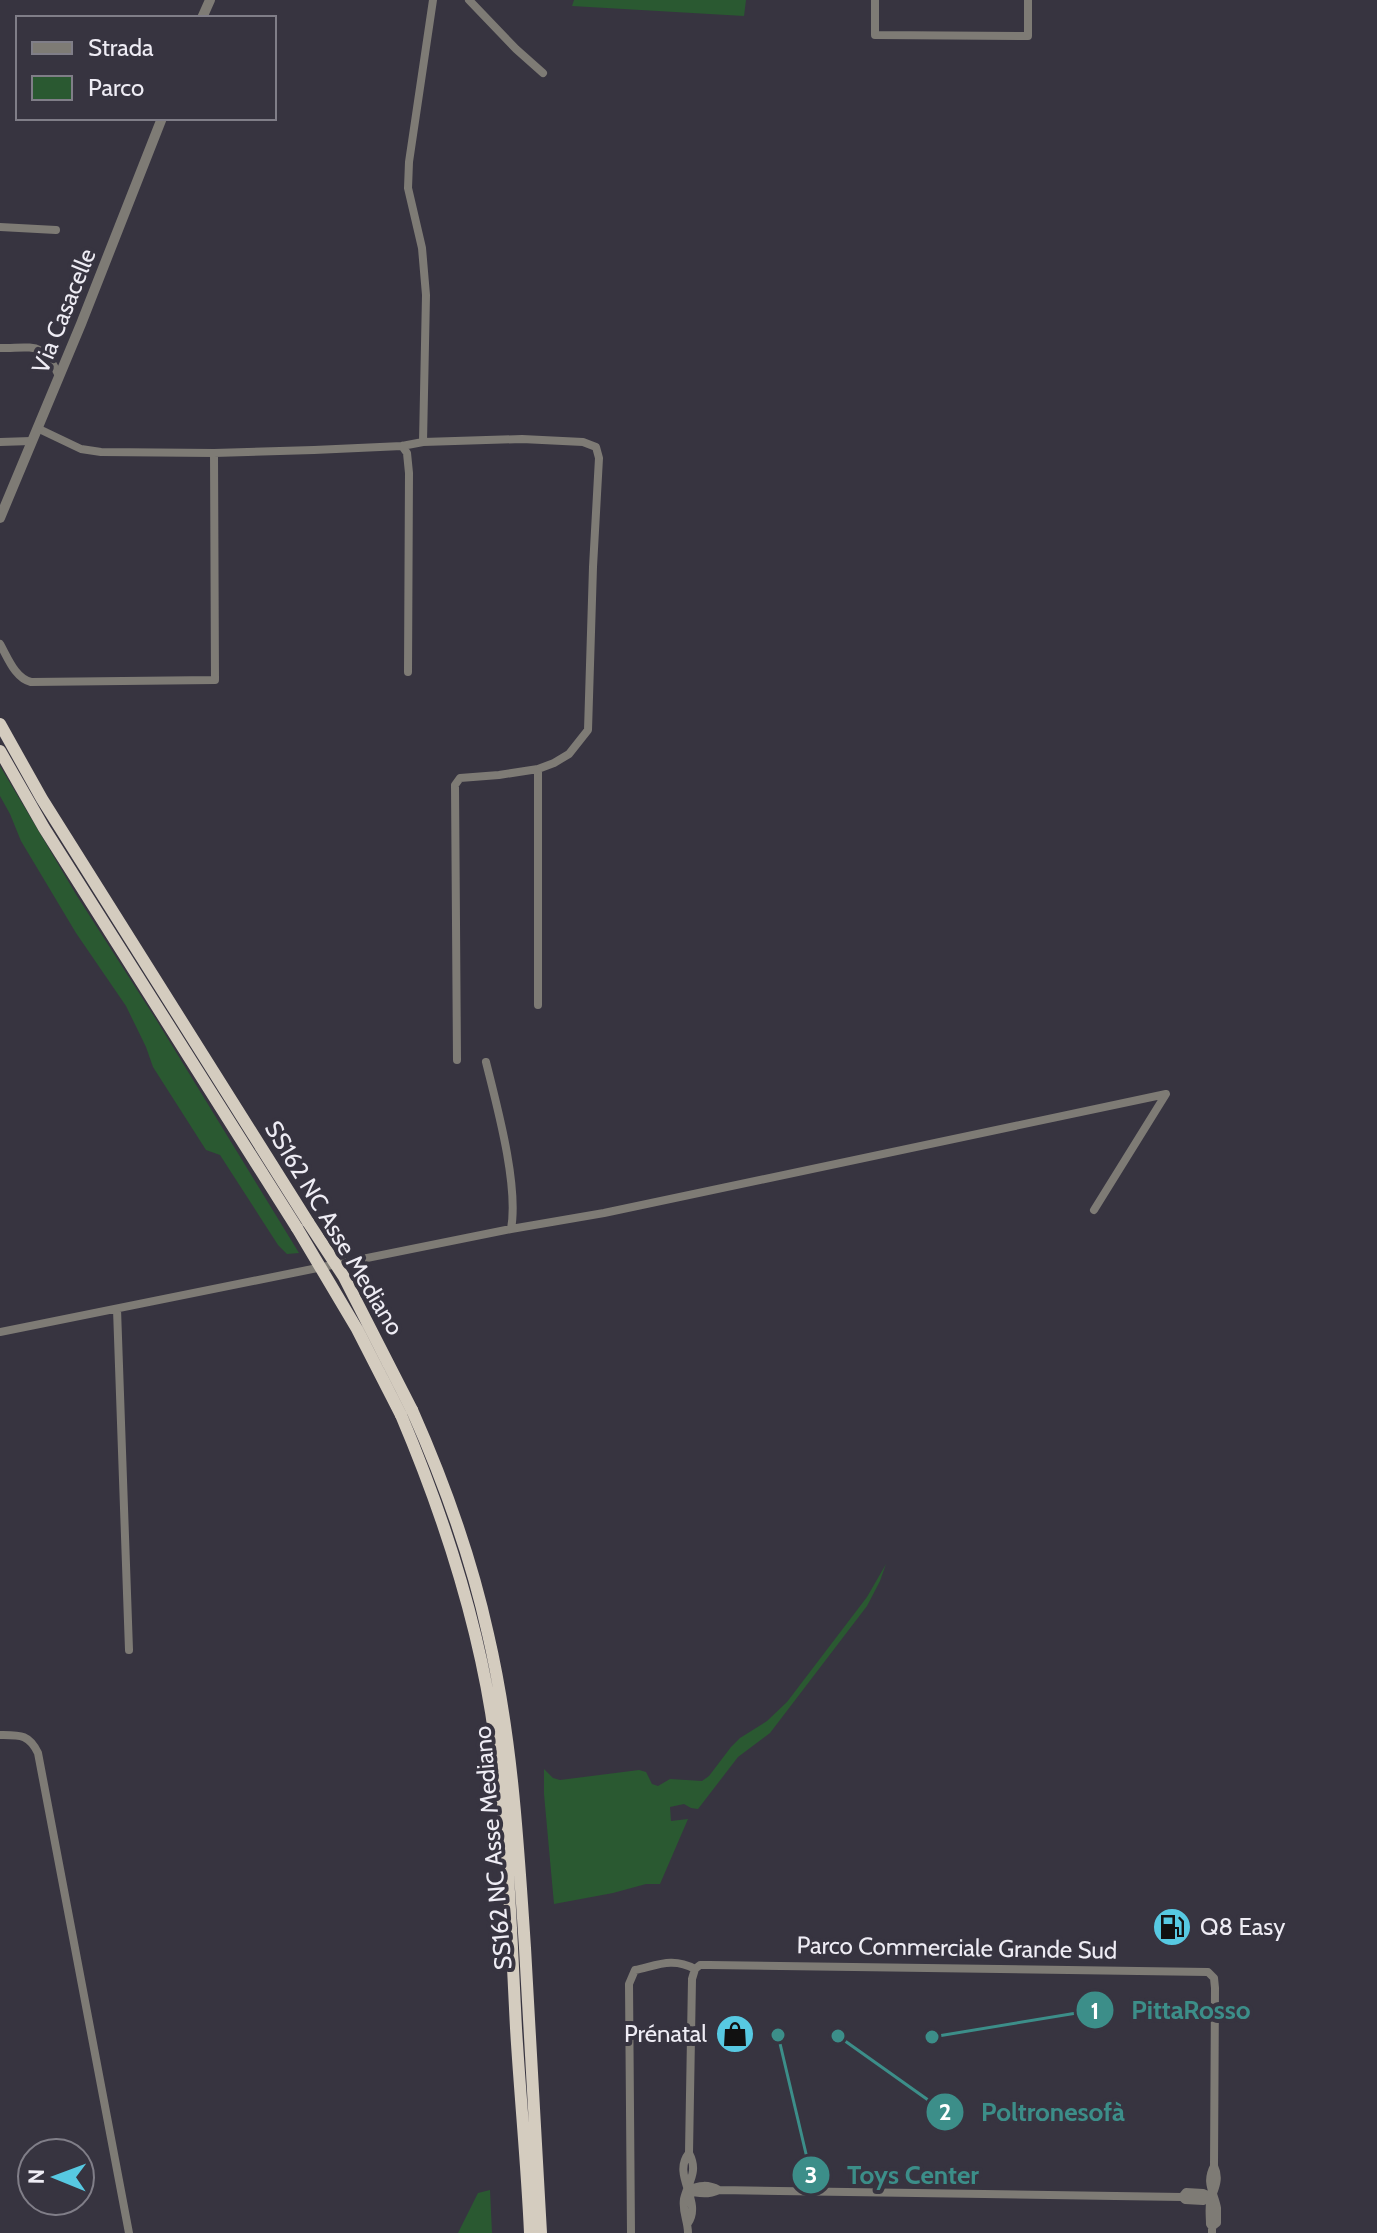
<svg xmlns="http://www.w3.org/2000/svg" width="1377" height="2233" viewBox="0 0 1377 2233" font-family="Cabin,sans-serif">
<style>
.green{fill:#2a5931}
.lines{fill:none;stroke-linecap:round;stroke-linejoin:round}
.minor{stroke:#7e7b75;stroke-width:8}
.tertiary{stroke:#7e7b75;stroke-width:10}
.trunk{stroke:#d4ccbf;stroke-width:12}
.trunk-bridge{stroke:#d4ccbf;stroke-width:12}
.labels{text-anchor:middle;stroke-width:8;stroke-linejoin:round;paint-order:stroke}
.street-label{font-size:24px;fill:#eeecf4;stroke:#373440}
.poi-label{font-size:24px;fill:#eeecf4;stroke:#373440;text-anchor:start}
.leader{fill:none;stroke:#3c8e89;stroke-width:3}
.callout-dot{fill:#3c8e89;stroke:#373440;stroke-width:3}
.mark-label{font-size:24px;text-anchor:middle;font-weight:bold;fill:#fff}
.callout-label{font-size:26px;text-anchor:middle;font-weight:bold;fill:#3c8e89;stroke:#373440;stroke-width:8;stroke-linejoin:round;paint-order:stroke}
</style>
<rect width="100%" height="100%" fill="#373440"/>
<path class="green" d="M574,0H746L744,16L572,6Z
M0,766L77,896L157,1021L299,1253L287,1254L278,1245L220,1155L206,1150L153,1067L146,1047L126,1006L76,933L21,841L10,814L0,796Z
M886,1564L880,1581L867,1606L770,1733L738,1757L698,1809L691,1808L684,1804L670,1807L671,1821L688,1819L660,1884H646L613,1893L554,1904L544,1794V1769L553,1778L560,1780L639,1770L646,1772L652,1784L658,1786L670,1779L702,1781L709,1776L731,1747L740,1738L767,1721L787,1702L867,1597Z
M490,2190L492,2233H458L478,2193Z"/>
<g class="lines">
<path class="minor" d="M433,0L409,162L408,188L422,248L426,295L423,442L522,439L583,442L596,447L599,458L593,567L588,730L569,754L554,763L538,769L499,775L460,778L455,785L457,1060
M469,0L516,49L543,73
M875,0V35L1028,36V0
M0,227L56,230
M0,348C35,348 43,341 59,376
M37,428L81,449L101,452L214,453L314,450L402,446L423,442
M0,442L31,441
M402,446L407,453L409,473L408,672
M0,644C8,658 15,678 31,682L215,680L214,453
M538,1005V769
M486,1062C497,1106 519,1186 511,1229
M117,1309L129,1650
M0,1332L511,1229L604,1213L1166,1094L1094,1210
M0,1735C20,1735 29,1734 38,1753L129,2233
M688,2190C698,2194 708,2195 719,2190L1182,2197L1185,2200L1203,2201L1212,2197
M688,2190C699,2185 708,2184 719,2190
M1182,2197L1186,2192L1203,2193L1212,2197
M688,2223C703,2201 671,2175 689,2153
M1212,2227L1217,2223C1217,2218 1217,2213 1217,2208C1214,2192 1205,2183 1214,2166
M631,2233L629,1984L635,1970C658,1965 673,1957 695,1969
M688,2233C688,2221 682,2212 684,2199C688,2182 699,2172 689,2153L692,1979L695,1969L700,1965H709L1208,1972L1214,1978L1215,1988L1214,2166C1221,2181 1213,2189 1210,2204C1209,2210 1210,2218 1210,2224L1212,2227V2233"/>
<path class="tertiary" d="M202,18L210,0
M0,518L81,324L162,118"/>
<path class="trunk" d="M0,724L42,799L308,1222
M0,751L44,828L297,1228
M412,1410C444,1482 471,1557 488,1634C512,1737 518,1842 525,1948C530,2043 536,2138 541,2233
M401,1415C445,1519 480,1626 495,1739C508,1834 511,1932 516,2028C520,2096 527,2165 530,2233"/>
<path class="trunk-bridge" d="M308,1222L344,1277L412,1410
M297,1228L357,1329L401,1415"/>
</g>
<defs>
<symbol id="fuel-disc" viewBox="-11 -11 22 22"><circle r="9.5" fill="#57c9e2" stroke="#373440"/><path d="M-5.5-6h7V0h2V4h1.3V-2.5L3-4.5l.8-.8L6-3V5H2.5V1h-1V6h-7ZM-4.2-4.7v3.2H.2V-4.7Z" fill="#111"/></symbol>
<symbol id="shop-disc" viewBox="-11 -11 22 22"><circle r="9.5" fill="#57c9e2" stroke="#373440"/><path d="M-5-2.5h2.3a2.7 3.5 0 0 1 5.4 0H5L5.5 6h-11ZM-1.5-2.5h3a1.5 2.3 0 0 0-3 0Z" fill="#111"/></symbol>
</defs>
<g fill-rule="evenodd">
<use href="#fuel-disc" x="1150" y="1905" width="44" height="44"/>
<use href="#shop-disc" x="713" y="2012" width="44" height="44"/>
</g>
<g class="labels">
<g class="street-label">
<text transform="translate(64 311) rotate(-68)" y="8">Via Casacelle</text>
<text transform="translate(334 1228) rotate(59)" y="8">SS162 NC Asse Mediano</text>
<text transform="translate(493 1848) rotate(-95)" y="8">SS162 NC Asse Mediano</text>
<text transform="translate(957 1948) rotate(1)" y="8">Parco Commerciale Grande Sud</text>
</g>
<g class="poi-label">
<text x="1200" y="1935">Q8 Easy</text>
<text x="707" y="2042" text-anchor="end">Prénatal</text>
</g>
</g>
<path class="leader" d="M932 2037L1095 2010M838 2036L945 2112M778 2035L811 2175"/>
<g class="callout-dot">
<circle cx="932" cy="2037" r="8"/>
<circle cx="838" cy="2036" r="8"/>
<circle cx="778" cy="2035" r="8"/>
<circle cx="1095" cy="2010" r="20"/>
<circle cx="945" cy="2112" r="20"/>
<circle cx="811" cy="2175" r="20"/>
</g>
<g class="mark-label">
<text x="1095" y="2019">1</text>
<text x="945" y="2120">2</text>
<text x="811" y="2183">3</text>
</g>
<g class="callout-label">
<text x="1191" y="2019">PittaRosso</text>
<text x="1053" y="2121">Poltronesofà</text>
<text x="913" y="2184">Toys Center</text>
</g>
<rect x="16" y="16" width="260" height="104" fill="#373440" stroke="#807e88" stroke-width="2"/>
<rect x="32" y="42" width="40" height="12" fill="#7e7b75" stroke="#807e88" stroke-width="2"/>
<text x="88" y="56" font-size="24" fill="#eeecf4">Strada</text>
<rect x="32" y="76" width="40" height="24" fill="#2a5931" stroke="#807e88" stroke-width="2"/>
<text x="88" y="96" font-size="24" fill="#eeecf4">Parco</text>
<g transform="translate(56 2177) rotate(271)"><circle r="38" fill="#373440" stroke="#807e88" stroke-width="2"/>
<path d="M0-6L14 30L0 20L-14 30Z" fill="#57c9e2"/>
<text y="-12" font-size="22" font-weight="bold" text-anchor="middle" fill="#eeecf4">N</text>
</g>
</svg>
